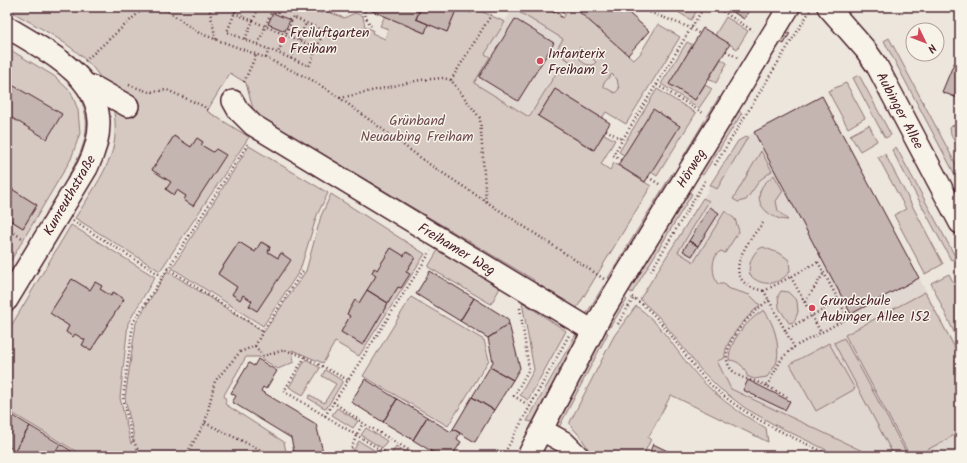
<svg xmlns="http://www.w3.org/2000/svg" width="967" height="463" viewBox="0 0 967 463" font-family="Kalam,sans-serif">
<style>
.built{fill:#e0d7d0}
.green{fill:#d5c9c2;stroke:#907476;fill-rule:evenodd}
.building{fill:#c4b5b0;stroke:#4a1f2b}
.lines{fill:none;stroke-linecap:round;stroke-linejoin:round}
.minor-casing{stroke:#4a1f2b;stroke-width:24}
.path{stroke:#4a1f2b;stroke-width:2.5;stroke-dasharray:1 3;stroke-linecap:butt}
.minor{stroke:#f7f3e8;stroke-width:21}
.poi-dot{fill:#d1495b;stroke:#f7f3e8;stroke-width:1.5}
.labels{text-anchor:middle;stroke-width:3;stroke-linejoin:round;paint-order:stroke}
.poi-label{font-size:14px;fill:#4a1f2b;stroke:#f7f3e8;text-anchor:start}
.street-label{font-size:14px;fill:#4a1f2b;stroke:#f7f3e8}
.park-label{font-size:14px;fill:#6d4a51;stroke:#f7f3e8}
</style>
<rect width="100%" height="100%" fill="#ece6dd"/>
<filter id="ink" filterUnits="userSpaceOnUse"><feTurbulence type="fractalNoise" baseFrequency=".025" numOctaves="2"/><feDisplacementMap in="SourceGraphic" scale="8" xChannelSelector="R" yChannelSelector="G"/><feConvolveMatrix kernelMatrix="1 2 1 2 8 2 1 2 1" color-interpolation-filters="sRGB"/></filter>
<g filter="url(#ink)">
<path class="built" d="M514,7H531L562,27L635,92L625,108L559,68L529,117L468,80Z
M822,96L960,355V456H873L731,389L664,262L738,141Z"/>
<path class="green" d="M7,7H307L322,13L311,7H325L324,10L344,18L355,13L363,16L365,27L373,30L372,33L385,39L388,29L380,26L385,16L424,33L428,24L447,32L457,8L471,13L474,8L505,22L485,54L490,57L474,83L529,117L560,67L574,71L577,66L555,52L563,39L519,12L523,7H528L533,11L535,10L531,7H544L555,13L559,7H565L559,16L563,18L570,7H579L577,10L634,60L640,54L658,24L680,37L626,124L606,112L602,118L555,89L538,116L593,150L604,134L615,140L601,164L610,170L614,163L651,186L575,311L531,285L534,280L254,113L246,83L230,73L207,111L249,137L160,271L75,218C88,198 103,177 111,155C116,141 116,126 114,112C105,57 51,35 7,9ZM580,47L596,62L593,65C582,66 576,57 580,47ZM612,74L617,79L619,89L615,93L604,87L603,84ZM174,136L191,147L197,138L203,142L201,145L213,152L216,149L225,155L193,206L184,200L186,196L177,190L174,195L166,190L171,182L152,169Z
M670,7H699L691,20Z
M7,15C39,34 76,50 98,82L7,20Z
M726,17L748,31L737,49L715,35Z
M889,38L960,172V184L884,41Z
M687,42L693,45L669,84L695,100L705,85L712,89L699,108L661,84Z
M7,48L54,76L71,92L78,110L80,133L71,159L7,267V218L23,228L37,205L7,186Z
M721,59L727,63L716,83L709,79Z
M859,75L891,135L885,138L853,78Z
M846,83L865,118L848,128L828,91Z
M73,86L86,100L91,137L72,178H67C86,147 96,119 73,86Z
M657,89L696,113L657,176L619,152Z
M719,97L725,101L686,163L681,160Z
M736,110L742,113L703,175L698,172Z
M869,125L877,141L860,151L850,135Z
M953,125L960,128V152L951,135L950,128Z
M747,136L748,137L717,189L710,185L738,141Z
M249,146L328,193L317,215L300,270L263,326L172,268ZM239,242L255,252L262,242L270,247L268,252L278,258L281,253L290,260L257,311L249,306L252,301L243,295L240,299L232,295L237,287L218,273Z
M896,147L956,258L951,260L892,150Z
M761,151L772,171L760,180L746,200L738,202L733,199Z
M885,154L943,264L925,274L894,215L906,209L878,157Z
M673,172L679,175L613,281L608,278Z
M774,175L783,191L776,201L778,211L788,220C773,220 753,206 761,189C763,183 770,179 774,175Z
M686,190L692,194L632,293L626,289Z
M331,194L425,254L359,356L335,342L323,363L292,350L294,362L278,369L259,357H246L224,395L226,400L225,404L284,442L287,456H84L7,410V333L71,225L155,277L128,323L120,398L131,444L134,437L125,398L136,323L167,271L264,332L306,271L321,216ZM391,248L404,256L407,252L415,258L406,272L409,274L401,288L398,287L363,345L341,332L350,316L347,314L355,300L359,303L376,276L372,273L374,269L377,270ZM72,279L90,290L95,282L102,286L100,289L111,296L114,292L124,299L91,350L82,345L85,340L75,334L73,336L66,332L69,326L50,313Z
M703,198L709,201L678,252L694,262L725,211L735,219L739,231L725,253L721,251C710,256 712,276 718,284H725L727,288L750,295L760,305C748,316 723,341 725,358L717,361L731,389L873,456H839L775,425L745,408L719,388L700,369L659,317L640,299Z
M763,247L781,254L789,260L790,271C780,285 762,288 750,275C747,266 753,250 763,247Z
M438,250L500,288L491,304L428,267Z
M949,274L960,295V345L931,283Z
M604,285L609,288L590,316H585Z
M781,291L788,292L797,301L798,312L794,322L789,323L779,308L778,296Z
M925,292L960,357V432L916,456H910L845,335Z
M621,296L627,300L610,327L605,324Z
M411,297L484,340L489,360L448,426L363,376Z
M522,302L566,331L528,400L520,395L534,370Z
M636,306C659,321 674,348 691,368C711,393 738,413 766,428L768,442L671,395L648,438L651,439L643,456H593L580,436L570,425V422L614,336Z
M764,310C774,324 780,343 777,361C776,366 770,372 767,377L754,379L747,376C746,368 738,360 729,360C729,340 748,320 764,310Z
M603,329L608,333L607,335L557,431L554,425Z
M576,334L577,342L564,371L561,369L533,422L527,421Z
M844,338L908,456H894L834,343Z
M829,343L855,389L816,411L790,364Z
M306,359L320,368L303,395L289,387Z
M325,370L343,381L326,409L308,398L310,395L324,403L336,384L322,376Z
M337,408L358,421L353,428L332,415Z
M366,428L387,441L382,448L361,435Z
M359,441L384,456H350Z
M396,446L413,456H397L392,453Z"/>
<path class="building" d="M363,7H421L416,19L428,24L425,33Z
M421,7H456L457,8L447,32L416,19Z
M545,7H559L555,13Z
M579,7H622L649,31L628,55L577,10Z
M725,7H752L744,19Z
M273,13L290,20L285,31L268,24Z
M515,19L554,43L518,101L479,77Z
M703,28L730,44L695,100L669,84Z
M787,32L790,33L784,44L780,42Z
M759,34L762,35L756,46L753,44Z
M954,63L960,65V99L942,92Z
M7,82L62,114L47,139L7,115Z
M555,89L610,123L594,150L538,116Z
M822,96L919,278L851,314L754,132Z
M653,109L680,126L645,182L618,165Z
M174,136L191,147L197,138L203,142L201,145L213,152L216,149L226,155L193,206L184,200L186,196L177,190L174,195L166,189L171,182L152,170Z
M7,186L37,205L23,228L7,218Z
M710,207L719,213L698,246L689,241Z
M689,241L698,246L692,256L683,251Z
M239,242L255,252L261,242L270,247L268,252L278,258L281,253L291,260L257,311L249,306L252,301L243,295L240,300L232,294L237,287L218,274Z
M391,248L404,256L406,252L415,257L406,272L410,274L401,288L398,287L388,303L367,290L376,276L372,273L374,268L377,270Z
M430,271L474,298L460,321L416,294Z
M72,279L90,290L95,282L102,286L100,289L111,296L113,292L124,299L91,350L82,345L85,340L75,334L73,337L66,332L69,326L50,313Z
M367,290L388,303L363,345L341,332L350,316L347,314L355,300L359,303Z
M474,298L508,319L509,324L488,338L460,321Z
M509,324L520,368L513,380L490,367L493,362L488,338Z
M258,359L277,371L266,389L263,387L261,391L316,424L324,456H295L291,438L232,402L236,396L231,393L249,363L254,366Z
M490,367L513,380L494,410L472,397Z
M365,379L397,399L383,422L351,402Z
M748,380L790,401L785,410L743,390Z
M472,397L494,410L475,442L453,429Z
M397,399L427,417L413,440L383,422Z
M7,412L30,426L15,450L7,446Z
M427,417L451,432L453,429L460,433L457,439L461,442L452,456H439L413,440Z
M30,426L60,444L53,456H24L15,450Z
M60,444L80,456H53Z
M653,444L678,456H648Z"/>
<g class="lines">
<defs>
<g id="minor">
<path id="s1" d="M828,7L865,49L877,66L960,223"/>
<path d="M7,27C63,61 126,90 87,168L7,300"/>
<path d="M85,84L96,88L128,106"/>
<path id="s2" d="M233,101L238,110L253,125L593,331"/>
<path d="M542,430L564,442L578,456"/>
<path id="s3" d="M528,456L604,310L789,7"/>
</g>
</defs>
<use href="#minor" class="minor-casing"/>
<path class="path" d="M162,7L199,33L266,58L312,80L340,98L429,164L604,279
M209,7L216,40
M237,7L227,32L309,66L324,31L293,17L278,53
M364,7L366,18L371,26
M644,7L649,12L691,28L700,34
M716,7L753,31
M234,13L317,48
M561,17L567,7
M245,39L259,7
M258,44L273,8L270,7
M726,51L738,58
M266,58L269,49
M291,59L306,23
M85,61L145,7
M451,80L493,12
M244,82L256,55
M129,85L149,92L167,90L203,106L210,111
M657,85L703,113
M340,98L420,80L443,78L451,80L480,118L486,201
M606,130L623,140
M621,160L613,155L704,7
M715,165L811,9
M648,177L659,184
M73,221L162,276
M763,223C753,235 729,264 742,280C747,287 756,289 764,291
M7,229L24,239
M818,262L848,318L794,347L764,291Z
M167,268L263,331
M651,271L705,181
M791,277L821,333
M632,297C664,317 681,354 707,381C742,416 788,435 832,456
M769,300C753,311 710,352 734,372C741,379 756,381 765,385C773,389 781,394 789,398
M805,302L824,273
M520,308L529,369L514,396L530,406
M618,324L633,299
M785,330L839,301
M255,346L263,356L285,350L305,357L348,380
M305,357L284,391L391,456
M767,386L782,358L794,347
M333,402L363,423L419,456
M325,416L431,251
M205,423L265,452L267,456
M141,456L132,438L123,398L133,323L249,142
M185,456L205,423L215,381L240,352L255,346L263,331L303,271
M349,456L356,436L363,423
M503,456L569,335"/>
<use href="#minor" class="minor"/>
</g>
</g>
<g class="poi-dot">
<circle cx="282" cy="40" r="4"/>
<circle cx="540" cy="61" r="4"/>
<circle cx="812" cy="308" r="4"/>
</g>
<g class="labels">
<g class="poi-label">
<text x="290" y="37">Freiluftgarten<tspan x="290" dy="16">Freiham</tspan></text>
<text x="548" y="58">Infanterix<tspan x="548" dy="16">Freiham 2</tspan></text>
<text x="820" y="305">Grundschule<tspan x="820" dy="16">Aubinger Allee 152</tspan></text>
</g>
<g class="street-label">
<text dy="5" stroke="none"><textPath href="#s1" startOffset="127">Aubinger Allee</textPath></text>
<text dy="5" stroke="none"><textPath href="#s3" startOffset="331">Hörweg</textPath></text>
<text transform="translate(69 195) rotate(-60)" y="5">Kunreuthstraße</text>
<text dy="5" stroke="none"><textPath href="#s2" startOffset="270">Freihamer Weg</textPath></text>
</g>
<g class="park-label">
<text x="417" y="125">Grünband<tspan x="417" dy="16">Neuaubing Freiham</tspan></text>
</g>
</g>
<rect width="967" height="463" fill="none" stroke="#f7f3e8" stroke-width="24"/>
<rect x="12" y="12" width="943" height="439" fill="none" stroke="#4a1f2b" stroke-width="1.5" filter="url(#ink)"/>
<g transform="translate(925 42) rotate(133)"><circle r="19" fill="#f7f3e8" stroke="#b29e9c"/>
<path d="M0-3L7 15L0 10L-7 15Z" fill="#d1495b"/>
<text y="-6" font-size="11" font-weight="bold" text-anchor="middle" fill="#4a1f2b">N</text>
</g>
</svg>
